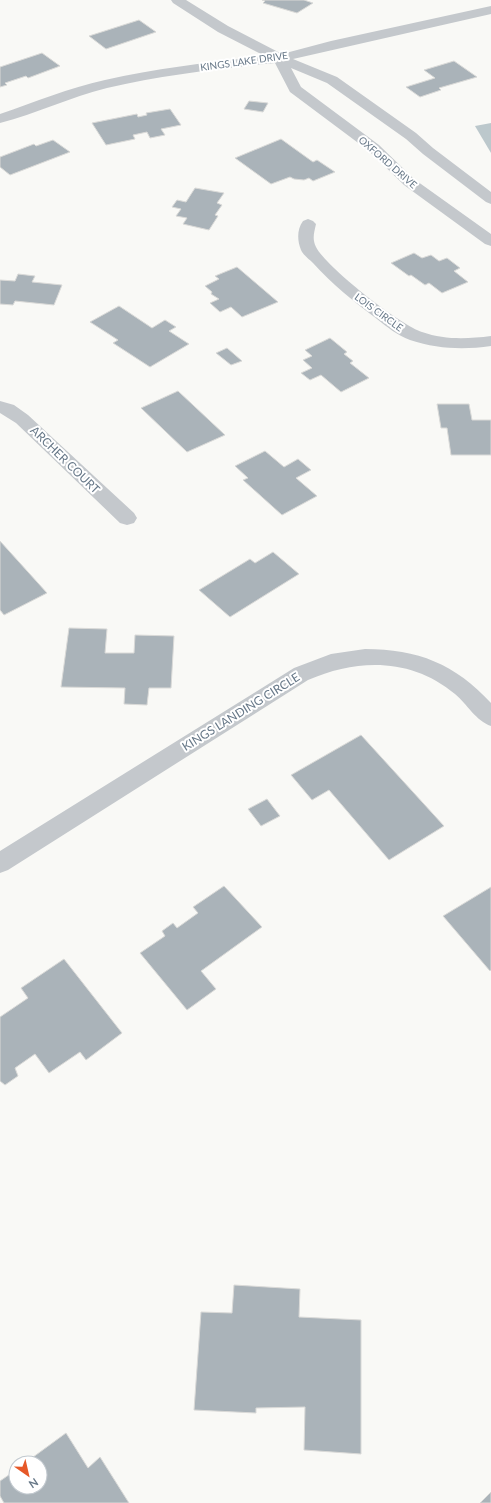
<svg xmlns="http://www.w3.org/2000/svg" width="491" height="1503" viewBox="0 0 491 1503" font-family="Lato,sans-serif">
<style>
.water{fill:#bcc8cc}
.building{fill:#aab3b9;stroke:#dadad8}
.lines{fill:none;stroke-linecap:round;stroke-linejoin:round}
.street{fill:#c4c8cc;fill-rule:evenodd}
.labels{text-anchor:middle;stroke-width:4;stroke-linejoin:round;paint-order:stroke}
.far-street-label{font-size:10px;fill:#677888;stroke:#fff}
.street-label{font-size:12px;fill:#677888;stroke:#fff}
</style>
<rect width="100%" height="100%" fill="#f9f9f6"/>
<path class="water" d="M491,123V153L475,126Z"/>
<path class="building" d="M262,0H304L313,3L297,13L263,3L265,1Z
M139,20L156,32L106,49L89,36Z
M42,53L60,66L28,78L26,76L5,83L7,85L0,87V67Z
M454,61L477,77L439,88L441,90L420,97L406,87L435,78L424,70Z
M249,101L268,103L263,112L244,109Z
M170,109L181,125L161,129L165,135L150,138L147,132L133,135L135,139L106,145L92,123L137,114L138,117L147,115L146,113Z
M281,139L313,162L317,160L335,172L313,181L309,178L304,180L294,179L290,177L271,184L235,158Z
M53,140L70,152L10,175L0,167V157L34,144L36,146Z
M195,188L224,193L217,203L222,205L215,215L218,216L209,230L183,224L187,218L176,216L181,209L172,207L177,200L186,202Z
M414,253L422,258L431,255L439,261L447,258L460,268L454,271L468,282L442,293L429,283L425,285L411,275L409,276L391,263Z
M237,267L278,302L242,317L231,307L220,312L210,303L219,299L211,294L212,292L205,286L219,279L215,276Z
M18,274L35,276L32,282L62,285L54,305L15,301L13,305L0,304V280L15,281Z
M119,306L152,328L165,320L176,327L169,331L189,344L150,367L113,343L118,340L90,322Z
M330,338L347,352L344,354L353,361L350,363L369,378L341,392L321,375L310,380L301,373L312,368L303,360L312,356L305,350Z
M227,348L242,361L231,365L216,353Z
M178,391L225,435L187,452L141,408Z
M437,404H469L472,420H491V455H451L447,428H441Z
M265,451L284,467L298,459L311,470L296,478L317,496L282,515L243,480L248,478L235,466Z
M0,541L47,593L4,615L0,610Z
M273,552L299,574L230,617L199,590L250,559L255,563Z
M69,628L107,629L105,653H134L135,635L174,636L171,688H149L147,705L124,704L125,688L61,687Z
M361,735L444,826L389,860L329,790L312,800L291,775Z
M267,799L280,816L261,826L248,809Z
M224,886L262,927L201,971L216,989L187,1010L140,953L165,936L162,931L173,923L177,928L198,913L193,907Z
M491,887V970L490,971L443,916Z
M64,959L122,1033L86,1060L80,1052L49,1073L35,1054L15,1068L18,1076L5,1085L0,1081V1017L28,998L21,988Z
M234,1285L300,1289L299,1317L361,1320V1454L304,1450L305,1407L256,1408V1413L194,1410L201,1312L232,1313Z
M66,1433L88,1468L100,1457L129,1503H4L0,1496V1481L16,1470V1487H40V1463H25Z
M491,1492V1503H480Z"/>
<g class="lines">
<path class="street" d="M171,0H186L228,26L282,54L331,41L491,6V14L293,59L337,77L416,133L433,148L491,192V204L486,202L423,154L406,139L327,83L291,68L301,87L379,145L414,179L491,234V246L485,244L404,185L369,151L290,92L275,63C219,69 162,75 107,88C70,97 36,114 0,123V114C35,102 69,88 105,80C157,68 212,62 265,56L218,32L173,3Z
M308,219L313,221L316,224C314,233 312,239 316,247C326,267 400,325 422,332C445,340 467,339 491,336V346C463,350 438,349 410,340C397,335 387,327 377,319C354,302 332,284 313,263C309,259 303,255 301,250C297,240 297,229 303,221Z
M0,401L14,405L28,415L134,513L137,518L134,523L127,525L120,523L16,423L0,413Z
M365,649C418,649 455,664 491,703V726C476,721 467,704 455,694C412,658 358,658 308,680L8,870L0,873V851L294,668L331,654Z"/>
</g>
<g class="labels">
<g class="far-street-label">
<text transform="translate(244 61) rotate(-8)" y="4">KINGS LAKE DRIVE</text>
<text transform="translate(388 162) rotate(41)" y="4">OXFORD DRIVE</text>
<text transform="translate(379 312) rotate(36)" y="4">LOIS CIRCLE</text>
</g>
<g class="street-label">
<text transform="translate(65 460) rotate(44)" y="4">ARCHER COURT</text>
<text transform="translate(241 712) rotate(-32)" y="4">KINGS LANDING CIRCLE</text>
</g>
</g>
<g transform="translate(28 1475) rotate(146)"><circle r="19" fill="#ffffff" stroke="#c2c9cf"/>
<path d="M0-3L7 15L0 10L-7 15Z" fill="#e65828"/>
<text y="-6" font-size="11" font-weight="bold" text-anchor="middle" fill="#677888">N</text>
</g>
</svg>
